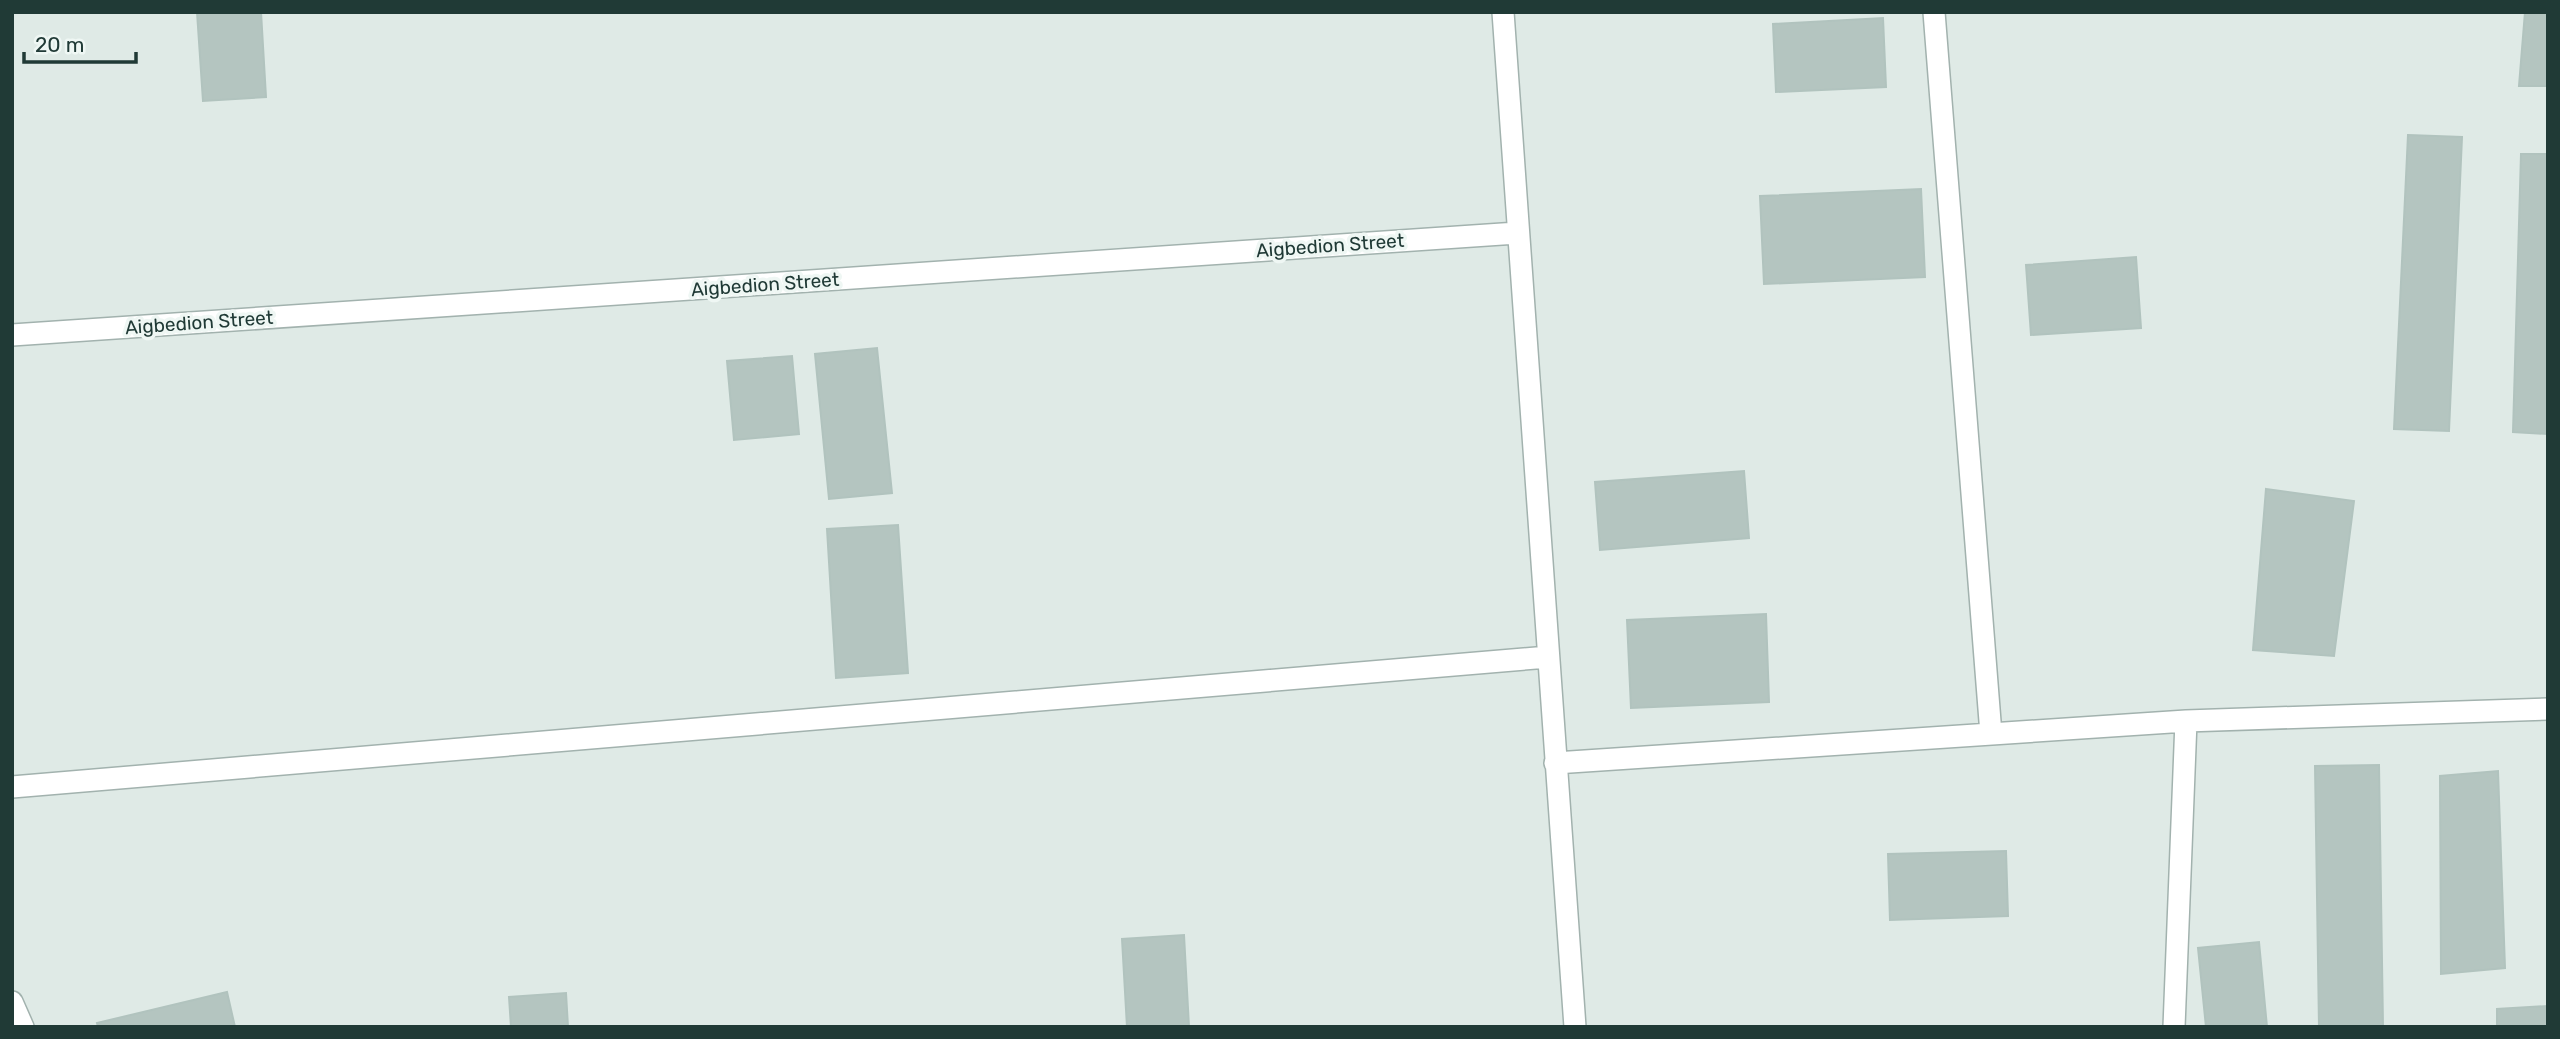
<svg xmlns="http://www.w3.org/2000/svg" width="2560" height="1039" viewBox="0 0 2560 1039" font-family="Rubik,sans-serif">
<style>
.building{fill:#b4c5c0;stroke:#b1c3be;stroke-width:2}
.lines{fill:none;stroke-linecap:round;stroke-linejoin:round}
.minor-casing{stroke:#a2b2ae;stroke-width:24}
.minor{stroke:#fff;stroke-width:21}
.labels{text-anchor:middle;stroke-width:7;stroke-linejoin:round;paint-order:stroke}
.street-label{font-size:19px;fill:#203a36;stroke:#eff7f4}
</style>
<rect width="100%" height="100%" fill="#dfeae6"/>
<path class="building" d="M197,12H261L266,97L203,101Z
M2525,12H2548V86H2519Z
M1883,18L1886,87L1776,92L1773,24Z
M2408,135L2462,137L2449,431L2394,429Z
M2521,154H2548V434L2513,432Z
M1921,189L1925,277L1764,284L1760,196Z
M2136,257L2141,328L2031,335L2026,265Z
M877,348L892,493L829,499L815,354Z
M792,356L799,434L734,440L727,361Z
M1744,471L1749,538L1600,550L1595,482Z
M2266,489L2354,501L2334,656L2253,650Z
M898,525L908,673L836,678L827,529Z
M1766,614L1769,702L1631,708L1627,620Z
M2379,765L2383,1027H2319L2315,766Z
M2498,771L2505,968L2441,974L2440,776Z
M2006,851L2008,916L1890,920L1888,854Z
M1184,935L1189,1027H1127L1122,939Z
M2259,942L2267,1027H2206L2198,948Z
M227,992L235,1027H98L97,1023Z
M566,993L568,1027H511L509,997Z
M2548,1006V1027H2497V1009Z"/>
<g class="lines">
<defs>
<path id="minor" d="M1503,12L1575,1027
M1934,12L1991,734
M12,335L1517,233
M1555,763L2186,721L2548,709
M12,787L1548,657
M12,1002L23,1027
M2174,1027L2186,721"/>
</defs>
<use href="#minor" class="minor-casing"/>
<use href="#minor" class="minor"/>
</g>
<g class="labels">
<g class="street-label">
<text transform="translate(1330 245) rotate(-4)" y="7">Aigbedion Street</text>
<text transform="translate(765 284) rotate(-4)" y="7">Aigbedion Street</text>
<text transform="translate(199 322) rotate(-4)" y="7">Aigbedion Street</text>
</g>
</g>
<rect width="2560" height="1039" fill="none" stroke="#203a36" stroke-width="28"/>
<path d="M24 52v10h112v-10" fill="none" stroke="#203a36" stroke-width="3.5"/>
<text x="35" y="52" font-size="21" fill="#203a36" stroke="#eff7f4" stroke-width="5" paint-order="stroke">20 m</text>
</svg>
